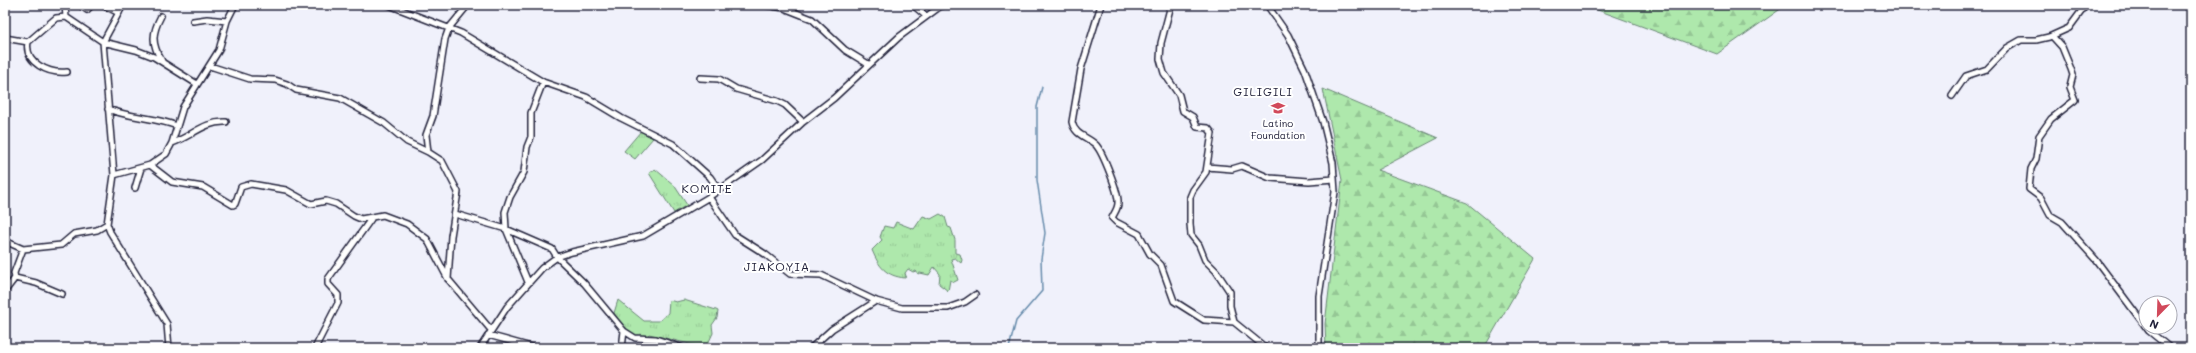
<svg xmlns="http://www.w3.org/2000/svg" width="2196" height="353" viewBox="0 0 2196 353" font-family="Mali,sans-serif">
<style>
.grass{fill:url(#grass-tufts);stroke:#688574}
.forest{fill:url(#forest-firs);stroke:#688574}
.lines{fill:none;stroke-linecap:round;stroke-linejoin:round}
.stream{stroke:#668bab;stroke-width:1.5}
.minor-casing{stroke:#22223b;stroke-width:8}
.minor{stroke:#fff;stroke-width:5}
.labels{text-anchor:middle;stroke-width:4;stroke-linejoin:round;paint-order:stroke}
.poi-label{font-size:10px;fill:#22223b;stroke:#fff}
.quarter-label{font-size:12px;letter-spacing:1px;fill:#22223b;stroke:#fff}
</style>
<defs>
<pattern id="grass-tufts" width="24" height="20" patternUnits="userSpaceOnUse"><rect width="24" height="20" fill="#aee8ac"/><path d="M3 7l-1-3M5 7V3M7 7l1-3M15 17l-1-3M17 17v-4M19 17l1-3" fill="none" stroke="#95c795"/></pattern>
<pattern id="forest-firs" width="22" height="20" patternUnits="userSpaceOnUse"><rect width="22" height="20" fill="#aee8ac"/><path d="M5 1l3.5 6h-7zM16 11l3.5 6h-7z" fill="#95c795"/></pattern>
</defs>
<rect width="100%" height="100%" fill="#f0f1fb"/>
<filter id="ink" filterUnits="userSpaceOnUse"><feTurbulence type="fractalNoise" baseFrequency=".025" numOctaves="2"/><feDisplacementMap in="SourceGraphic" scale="8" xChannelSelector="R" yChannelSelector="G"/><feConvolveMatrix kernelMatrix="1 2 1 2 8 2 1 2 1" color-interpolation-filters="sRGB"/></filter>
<g filter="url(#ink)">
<path class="grass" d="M641,131L653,138L635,159L624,151Z
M655,169L674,185L687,205L674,213L649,173Z
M940,214L945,217L948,227L951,228L955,240V253L960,254L962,260L961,263L955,258L951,259L958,280L954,282L950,280L948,291L939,284L940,274L934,267L929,275L920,273L918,274L916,271L913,272L908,269L905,273L906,276L905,278C886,276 879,267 872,250L882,240L880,237L884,226L893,228L896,222L914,229L923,216L931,219Z
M618,300L644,321H659L668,313L669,300L676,302L684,300L716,310L718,311L717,318L712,325L713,333L706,348L649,334L644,339C630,336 620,326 614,313Z"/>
<path class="forest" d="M1584,5H1786L1717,54Z
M1323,89L1438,138L1377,170L1467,203L1535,259L1484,348H1326L1325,324L1342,180Z"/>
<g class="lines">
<path class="stream" d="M1009,348L1016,321L1042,291L1041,259L1045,233L1037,180V107L1042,87"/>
<defs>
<path id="minor" d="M65,5L66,17
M80,5L87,10L92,5
M103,5L119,13
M123,5L103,42L114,175L107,224L110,232L167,324L169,348
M389,5L461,33L543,82L586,97L621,118L673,144L710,177L719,190
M766,5L784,8L812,19L845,50L868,64
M913,5L926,16
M1101,5L1081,69L1072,122C1075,136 1087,136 1096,145C1103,153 1119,193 1118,203C1118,209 1114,213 1112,218L1116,222L1139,234L1150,254L1161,265L1174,301L1204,320L1234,322L1266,348
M1171,5L1161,43L1160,59L1164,73L1179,95L1183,111L1193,117L1197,127L1208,128L1212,133L1206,172L1193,190L1190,197V224L1191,235L1199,245L1205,260L1216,271L1230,292V306L1234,322
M1267,5L1288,35L1305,70L1323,122L1333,163L1335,192L1319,296V348
M2187,5L2191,12
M161,16C152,33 151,44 162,61
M193,21L207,19L227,21
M2052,36L2062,47L2071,69L2073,75L2070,87L2075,100L2051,119L2039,136L2036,159L2031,169L2029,189L2041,198L2050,215L2062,222L2096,260L2149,331L2170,348
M5,38L28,42L56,18L66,17L103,42L136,50L154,57L197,84
M28,42C24,63 49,74 67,72
M210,66L250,79L275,80L287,84L296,90L340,98L384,123L407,142L428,152
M700,78L719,79L736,89L777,101L785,105L803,122
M1952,96L1966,76L1987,69L2007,48L2021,40H2036L2049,37L2069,28L2086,5
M108,109C130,118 154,117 177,126
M172,143C191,137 204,121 226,122
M150,165L172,182L203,187L233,205L235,204L241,187L251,184L286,190L311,204L326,201L336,204L354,216L361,219L383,215L407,224L427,239L448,279L491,330
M1207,167L1232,169L1242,166L1270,178L1309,181L1334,179
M114,175L150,165L166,154L172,143L183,107L219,50L227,21L235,5
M135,188L141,168
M709,197L735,235L765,254L790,274L821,275L876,301L902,308H948L965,302L975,295
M455,214L506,229L552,249L557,257L584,283L624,331L635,338L656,339L683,348
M5,241L23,249L61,245L74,234L97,230L107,224
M15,278L36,283L62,294
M448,279L451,236L458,192L442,161L428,152L426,135L433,116L445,39L449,28L468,5
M528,282L506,229L505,212L510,197L524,172L527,147L531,137V113L543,82
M5,291L15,278L14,273L23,249
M488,335L535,348
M315,348L338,303V295L328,284V279L371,219
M480,348L507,307L542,268L557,257L572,252L643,236L709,197L762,160L803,122L834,98L899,37L942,5
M622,348L624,331
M811,348L832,329L876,301"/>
</defs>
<use href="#minor" class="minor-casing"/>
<use href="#minor" class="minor"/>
</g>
</g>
<defs>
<symbol id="school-bare" viewBox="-9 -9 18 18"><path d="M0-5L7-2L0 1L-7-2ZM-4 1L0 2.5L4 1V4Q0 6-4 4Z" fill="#d1495b" stroke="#fff" stroke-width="2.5" paint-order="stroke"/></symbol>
</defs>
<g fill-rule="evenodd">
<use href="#school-bare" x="1268" y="98" width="20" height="20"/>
</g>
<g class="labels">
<g class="poi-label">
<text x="1278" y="127">Latino<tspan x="1278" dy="12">Foundation</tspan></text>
</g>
<g class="quarter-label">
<text x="1263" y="96">GILIGILI</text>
<text x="707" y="193">KOMITE</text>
<text x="777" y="271">JIAKOYIA</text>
</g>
</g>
<rect width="2196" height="353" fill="none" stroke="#fff" stroke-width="20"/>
<rect x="10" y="10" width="2176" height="333" fill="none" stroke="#22223b" stroke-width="1.5" filter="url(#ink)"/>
<g transform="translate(2158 315) rotate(203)"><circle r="19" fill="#ffffff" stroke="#a7a7b1"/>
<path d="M0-3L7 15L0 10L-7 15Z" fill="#d1495b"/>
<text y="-6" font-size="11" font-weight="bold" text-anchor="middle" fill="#22223b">N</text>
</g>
</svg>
